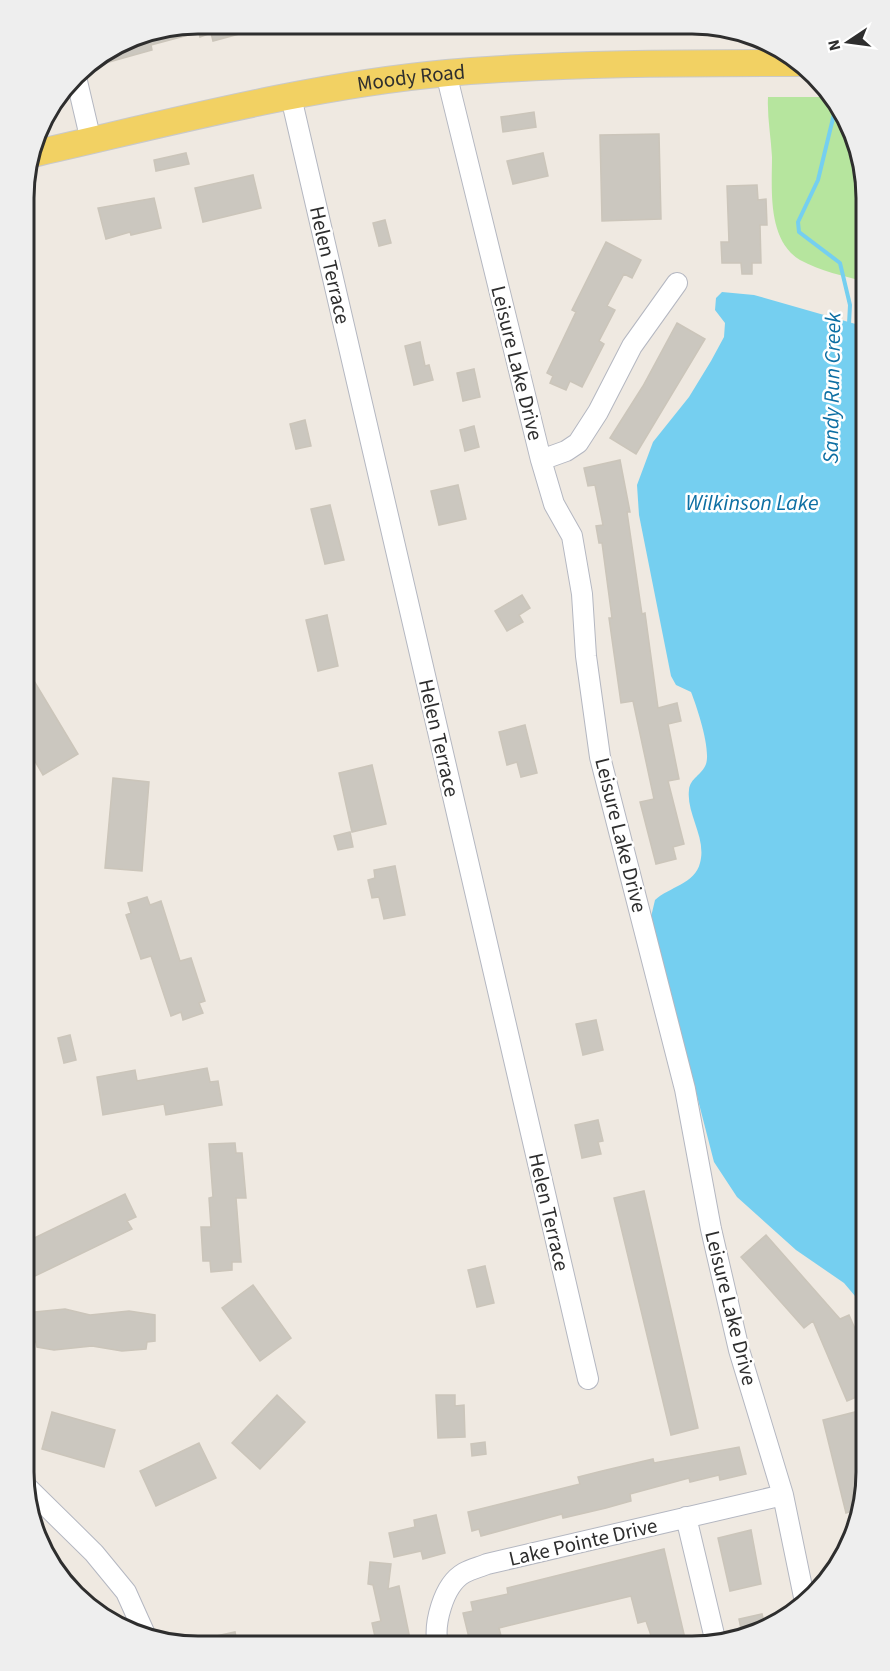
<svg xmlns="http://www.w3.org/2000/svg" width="890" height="1671" viewBox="0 0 890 1671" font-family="'Source Sans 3',sans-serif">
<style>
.green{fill:#b6e59e}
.water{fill:#75cff0}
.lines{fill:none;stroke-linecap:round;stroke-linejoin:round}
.stream{stroke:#75cff0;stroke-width:4}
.building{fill:#cbc7bf;stroke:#cbc5ba;stroke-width:1.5}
.minor-casing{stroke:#b4b7c1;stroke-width:22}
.major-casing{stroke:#c9c9c9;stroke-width:28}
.minor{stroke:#fff;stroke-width:20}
.major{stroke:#f2d163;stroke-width:26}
.labels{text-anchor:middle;stroke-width:5;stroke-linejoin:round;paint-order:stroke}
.street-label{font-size:21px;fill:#2e2e2e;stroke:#fff}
.water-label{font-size:22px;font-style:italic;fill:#0d6fa3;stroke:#fff}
.rim{fill:none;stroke:#2e2e2e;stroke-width:3}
</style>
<rect width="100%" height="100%" fill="#efe9e1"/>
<path class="green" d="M768,97H826L857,142L866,199V282C844,276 820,271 800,260C767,240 772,189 772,157C771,137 767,117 768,97Z"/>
<path class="water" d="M722,292L754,295L866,327V1309L844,1283L796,1250L737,1197L714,1162L651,917L655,900C669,887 695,884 700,863C707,838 686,814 689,790C690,778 702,775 706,764C711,749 697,707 691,692L676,685L671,676L639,515L637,485L653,442L689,397L711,361L724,337L725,323L715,310L716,298Z"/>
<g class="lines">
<path class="stream" d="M835,110L818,180L798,222L799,232L840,263L850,305L849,324"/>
</g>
<path class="building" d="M197,24H261V28L213,41L211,33L200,37Z
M194,25L196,33L151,45L152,50L88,68L86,66L132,37Z
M534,112L536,127L503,132L501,117Z
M659,134L661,219L602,221L600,135Z
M186,153L189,164L156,171L154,160Z
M543,153L548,176L513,184L507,161Z
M253,175L261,208L203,222L195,188Z
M757,185L758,200L766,199L767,225H760L761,263H752V274H742L741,263H722L721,242H729L727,186Z
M154,198L161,228L131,235L130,232L106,239L98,208Z
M385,220L391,243L379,246L373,223Z
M606,242L641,260L632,278L624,274L607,306L615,310L599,341L604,344L582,387L570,381L566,390L550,383L553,376L547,373L576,312L572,310Z
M677,323L705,339L636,454L610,438L643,386Z
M420,342L425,366L429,365L433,380L414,385L405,346Z
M474,369L480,397L463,401L457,373Z
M305,420L311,446L296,449L290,424Z
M474,426L479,447L465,451L460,430Z
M620,460L630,512H627L642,614L645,613L658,708L677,703L681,721L668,724L679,779L668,781L684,844L673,847L676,859L656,864L640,802L654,799L633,701L621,703L609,618H612L602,543H599L596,526L603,525L595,485L588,486L584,468Z
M458,485L466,519L439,525L431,491Z
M330,505L344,560L325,564L311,509Z
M522,595L530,608L519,615L523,622L507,631L495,611Z
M327,615L338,666L318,671L306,620Z
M25,666L78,754L43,775L25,744Z
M525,725L537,773L521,777L517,762L507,765L499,732Z
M372,765L386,824L352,832L339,773Z
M113,778L149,782L142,871L105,868Z
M350,832L353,847L338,850L334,836Z
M395,866L405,915L384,919L379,897L372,898L368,880L375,878L374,870Z
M147,897L150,905L161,901L180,961L191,958L205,1001L199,1003L203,1013L183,1020L181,1012L171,1016L151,956L141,959L126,915L131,913L128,903Z
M596,1020L603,1050L583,1055L576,1024Z
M70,1035L76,1060L64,1063L58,1038Z
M207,1068L210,1082L218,1081L222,1105L166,1115L164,1104L103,1115L97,1077L135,1070L137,1081Z
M598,1120L603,1141L598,1142L601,1154L582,1158L575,1125Z
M235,1143L236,1153H242L246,1198H236L241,1262H232V1270L211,1272L210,1261H203L201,1227H211L209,1198L213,1197L209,1144Z
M644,1191L698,1428L671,1435L614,1198Z
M125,1194L136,1217L127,1221L132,1229L33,1277L32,1273L24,1277V1243Z
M766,1235L840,1319L849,1315L866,1354V1393L847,1401L813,1321L804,1328L741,1257Z
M485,1266L494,1303L477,1307L468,1270Z
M253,1285L291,1338L260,1361L222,1308Z
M65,1309L90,1315L129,1311L155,1315V1341L147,1342L146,1349L122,1351L92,1346L54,1350L37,1347L36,1342L28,1341L25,1319L34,1318L35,1312Z
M277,1395L305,1422L260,1469L232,1443Z
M436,1395H455V1406L464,1405L465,1437L438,1438Z
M52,1412L115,1430L104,1467L42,1449Z
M855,1412L866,1455V1484L856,1510L846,1513L823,1420Z
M485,1442L486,1454L472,1456L471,1444Z
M199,1443L216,1478L156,1506L140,1471Z
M739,1447L746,1474L720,1480L719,1475L690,1482L689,1478L630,1494L631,1501L606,1508L563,1518L562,1514L481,1536L479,1529L472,1531L468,1512L580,1484L578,1477L602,1471L653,1459L654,1463Z
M436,1515L445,1553L423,1559L421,1551L394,1557L389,1533L415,1527L414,1520Z
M751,1530L761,1584L730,1591L718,1538Z
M664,1549L687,1647H655L646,1621L638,1623L631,1596L499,1628L502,1640L471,1646L463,1613L473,1611L471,1602L508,1594L507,1588Z
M370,1562L391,1564L388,1589L399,1586L410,1639L401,1641L402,1646H377L372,1623L381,1621L373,1585L368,1584Z
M762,1614L765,1625L743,1638L739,1619Z
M235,1632L238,1646H194L193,1641Z"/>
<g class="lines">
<defs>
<path id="minor" d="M446,73L541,460L554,504L572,536L582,594L586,656L600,757L685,1089L711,1229L739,1350L783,1495L804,1597
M76,77L91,141
M291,97L588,1379
M541,460L566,451L578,443L598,412L632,346L677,283
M26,1486L94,1553L126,1592L144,1632
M686,1517L716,1643
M438,1646C433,1625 443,1585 464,1573C471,1569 480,1567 487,1564L783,1495"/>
<g id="major">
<path id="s1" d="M32,154C169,123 307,86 447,73C563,63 681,63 797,63"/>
</g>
</defs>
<use href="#minor" class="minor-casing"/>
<use href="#major" class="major-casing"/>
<use href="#minor" class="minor"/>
<use href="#major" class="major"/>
</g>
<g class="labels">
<g class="street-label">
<text dy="7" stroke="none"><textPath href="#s1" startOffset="387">Moody Road</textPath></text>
<text transform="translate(330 265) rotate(77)" y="7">Helen Terrace</text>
<text transform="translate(517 363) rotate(76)" y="7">Leisure Lake Drive</text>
<text transform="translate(439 738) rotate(77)" y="7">Helen Terrace</text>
<text transform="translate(621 835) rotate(76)" y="7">Leisure Lake Drive</text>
<text transform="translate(549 1212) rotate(77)" y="7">Helen Terrace</text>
<text transform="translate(731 1308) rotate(76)" y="7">Leisure Lake Drive</text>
<text transform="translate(583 1542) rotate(-13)" y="7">Lake Pointe Drive</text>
</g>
<g class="water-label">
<text transform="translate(831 388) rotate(-89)" y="8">Sandy Run Creek</text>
<text x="752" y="510">Wilkinson Lake</text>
</g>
</g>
<path d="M0 0H890V1671H0ZM198 34H692A164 164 0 0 1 856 198V1472A164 164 0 0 1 692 1636H198A164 164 0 0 1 34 1472V198A164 164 0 0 1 198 34Z" fill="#eee" fill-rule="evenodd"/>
<path class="rim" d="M198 34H692A164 164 0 0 1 856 198V1472A164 164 0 0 1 692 1636H198A164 164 0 0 1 34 1472V198A164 164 0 0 1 198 34Z"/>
<g transform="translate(848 42) rotate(257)" stroke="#ffffff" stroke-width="4.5" paint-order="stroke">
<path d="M0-4.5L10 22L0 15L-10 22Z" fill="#2e2e2e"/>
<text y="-9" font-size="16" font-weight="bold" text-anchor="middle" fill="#2e2e2e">N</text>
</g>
</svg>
